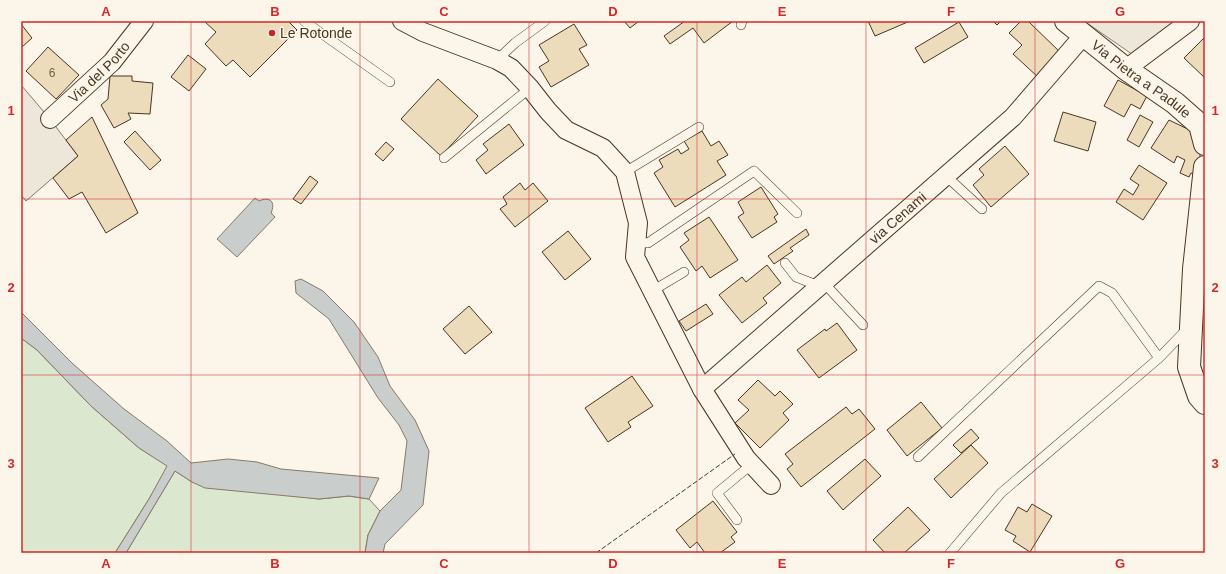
<svg xmlns="http://www.w3.org/2000/svg" width="1226" height="574" viewBox="0 0 1226 574" font-family="Helvetica,sans-serif">
<style>
.green{fill:#dce7d0;stroke:#887966}
.parking{fill:#ede7d9;stroke:#887966}
.water{fill:#c9cecd;stroke:#887966}
.building{fill:#ecdcbc;stroke:#4a3520}
.lines{fill:none;stroke-linecap:round;stroke-linejoin:round}
.service-casing{stroke:#4a3520;stroke-width:10}
.minor-casing{stroke:#4a3520;stroke-width:20}
.tertiary-casing{stroke:#4a3520;stroke-width:24}
.service{stroke:#fbf6e9;stroke-width:9}
.minor{stroke:#fbf6e9;stroke-width:18}
.tertiary{stroke:#fbf6e9;stroke-width:22}
.fence{stroke:#4a3520;stroke-width:1;stroke-dasharray:5 2;stroke-linecap:butt}
.grid{fill:none;stroke:#d62828;stroke-width:1;stroke-opacity:0.55}
.poi-dot{fill:#c62828;stroke:#fbf6e9;stroke-width:1.5}
.labels{text-anchor:middle;stroke-width:3;stroke-linejoin:round;paint-order:stroke}
.number-label{font-size:12px;fill:#725f47}
.poi-label{font-size:14px;fill:#4a3520;stroke:#fbf6e9;text-anchor:start}
.street-label{font-size:14px;fill:#4a3520;stroke:#fbf6e9}
.neatline{fill:none;stroke:#d62828;stroke-width:1.5}
.grid-label{font-size:13px;text-anchor:middle;font-weight:bold;fill:#d62828}
</style>
<rect width="100%" height="100%" fill="#fbf6e9"/>
<path class="green" d="M21,338L37,350L91,406L139,448L168,466L149,499L115,553H21Z
M175,471L192,482L319,499L349,496L369,499L380,511L368,535L365,553H126Z"/>
<path class="parking" d="M1084,21H1175L1139,59Z
M21,85L50,119L78,156L26,201L21,195Z"/>
<path class="water" d="M255,198L259,201C270,196 276,202 271,213L275,217L237,257L217,239Z
M301,279L323,291L354,322L378,357L390,386L415,420L429,451L423,505L385,544L383,553H365L368,535L380,511L401,490L407,441L399,425L378,398L329,319L296,293L295,281Z
M21,312L72,363L124,409L167,441L191,463L228,459L257,462L281,469L379,478L369,499L349,496L319,499L205,488L192,482L175,471L126,553H115L149,499L167,466L139,448L91,406L37,350L21,338Z"/>
<path class="building" d="M204,21H288L297,30L250,77L233,60L226,66L205,44L216,32Z
M624,21H639L630,28Z
M685,21H733L704,43L693,28L670,44L664,36Z
M868,21H910L875,36Z
M993,21H1001L997,25Z
M1021,21H1028L1062,54L1039,78L1013,54L1022,45L1009,33Z
M959,22L968,37L924,63L915,48Z
M21,24L32,38L22,47L21,46Z
M574,24L587,45L579,49L589,65L551,87L539,67L549,61L539,45Z
M1205,37V78L1184,58Z
M48,47L79,75L56,99L26,71Z
M188,55L206,69L189,91L171,77Z
M110,76H132V81L153,83L150,114L128,113L131,119L114,128L101,105L108,99Z
M438,79L478,116L441,156L401,119Z
M1118,80L1147,96L1140,109L1131,104L1124,117L1104,106Z
M1063,112L1096,122L1088,151L1054,141Z
M1140,115L1153,122L1139,147L1127,140Z
M92,117L138,213L106,233L82,192L69,199L53,178L78,156L66,140Z
M1169,120L1200,135V175L1191,173L1189,177L1180,173L1185,160L1177,156L1174,163L1151,148Z
M509,124L524,145L486,174L476,160L488,150L483,144Z
M135,131L161,160L150,170L124,142Z
M702,131L711,146L719,141L728,155L717,161L726,175L675,207L654,173L663,167L659,160L678,149L681,154L689,149L684,141Z
M386,142L394,149L383,161L375,154Z
M1005,146L1029,174L991,207L973,185L984,175L979,169Z
M1139,165L1167,183L1143,220L1116,202L1124,189L1133,195L1139,185L1130,179Z
M310,176L318,182L301,204L293,199Z
M520,183L525,190L533,183L548,201L515,227L500,209L507,204L503,197Z
M761,187L778,214L774,217L777,222L752,238L738,217L744,213L738,202Z
M709,217L738,260L710,278L702,266L696,271L680,247L689,240L684,233Z
M806,229L809,235L790,248L793,251L774,264L768,256Z
M568,231L591,259L565,280L542,252Z
M767,265L781,283L763,298L767,303L742,323L719,295L742,277L746,282Z
M706,304L713,314L686,331L679,321Z
M469,306L492,332L465,354L443,329Z
M837,323L857,350L819,378L797,350L825,329L826,331Z
M632,376L653,406L628,422L631,427L608,442L585,408Z
M758,380L775,396L780,391L793,404L783,413L789,420L760,448L735,423L749,410L738,400Z
M921,402L942,428L907,456L887,430Z
M846,407L852,414L859,409L875,429L801,487L787,469L793,464L785,454Z
M971,429L979,438L961,453L953,445Z
M971,445L988,463L951,498L934,479Z
M865,459L881,476L843,510L827,491Z
M713,501L737,532L731,537L735,542L720,553H705L697,542L690,548L676,530Z
M1032,504L1052,516L1030,552L1013,541L1016,536L1005,530L1018,507L1027,512Z
M908,507L930,530L904,553H885L873,540Z"/>
<g class="lines">
<defs>
<path id="service" d="M304,21L390,82
M741,25L742,21
M497,60L515,43L545,21
M444,158L530,88
M625,172L699,127
M945,175L982,209
M637,242L648,243L754,171L797,213
M785,263L796,277L819,286
M823,282L863,325
M652,291L684,272
M918,457L1099,286L1112,293L1159,358
M737,520L717,493L752,464
M950,553L1001,493L1159,358L1187,329"/>
<g id="minor">
<path d="M402,21L423,32L497,60L511,68L530,88L548,111L566,130L603,148L625,172L638,223L635,257L702,389L746,458L771,485"/>
<path d="M1126,69L1190,21"/>
<path id="s1" d="M50,119L112,62L144,21"/>
<path id="s2" d="M702,389L1013,117L1083,36"/>
</g>
<g id="tertiary">
<path id="s3" d="M1066,21L1126,69L1175,103L1200,125L1205,144"/>
<path d="M1205,167L1194,269L1189,367L1199,396L1205,403"/>
</g>
</defs>
<use href="#service" class="service-casing"/>
<use href="#minor" class="minor-casing"/>
<use href="#tertiary" class="tertiary-casing"/>
<use href="#service" class="service"/>
<use href="#minor" class="minor"/>
<use href="#tertiary" class="tertiary"/>
<path class="fence" d="M596,553L735,454"/>
</g>
<path class="grid" d="M191,21V553M360,21V553M529,21V553M697,21V553M866,21V553M1035,21V553M21,199H1205M21,375H1205"/>
<circle class="poi-dot" cx="272" cy="33" r="4"/>
<g class="labels">
<g class="number-label">
<text x="52" y="77">6</text>
</g>
<g class="poi-label">
<text x="280" y="38">Le Rotonde</text>
</g>
<g class="street-label">
<text dy="5" stroke="none"><textPath href="#s1" startOffset="68">Via del Porto</textPath></text>
<text dy="5" stroke="none"><textPath href="#s3" startOffset="95">Via Pietra a Padule</textPath></text>
<text dy="5" stroke="none"><textPath href="#s2" startOffset="260">via Cenami</textPath></text>
</g>
</g>
<rect width="1226" height="574" fill="none" stroke="#fbf6e9" stroke-width="44"/>
<rect x="22" y="22" width="1182" height="530" class="neatline"/>
<g class="grid-label">
<text x="106" y="16">A</text>
<text x="275" y="16">B</text>
<text x="444" y="16">C</text>
<text x="613" y="16">D</text>
<text x="782" y="16">E</text>
<text x="951" y="16">F</text>
<text x="1120" y="16">G</text>
<text x="11" y="115">1</text>
<text x="1215" y="115">1</text>
<text x="11" y="292">2</text>
<text x="1215" y="292">2</text>
<text x="11" y="468">3</text>
<text x="1215" y="468">3</text>
<text x="106" y="568">A</text>
<text x="275" y="568">B</text>
<text x="444" y="568">C</text>
<text x="613" y="568">D</text>
<text x="782" y="568">E</text>
<text x="951" y="568">F</text>
<text x="1120" y="568">G</text>
</g>
</svg>
